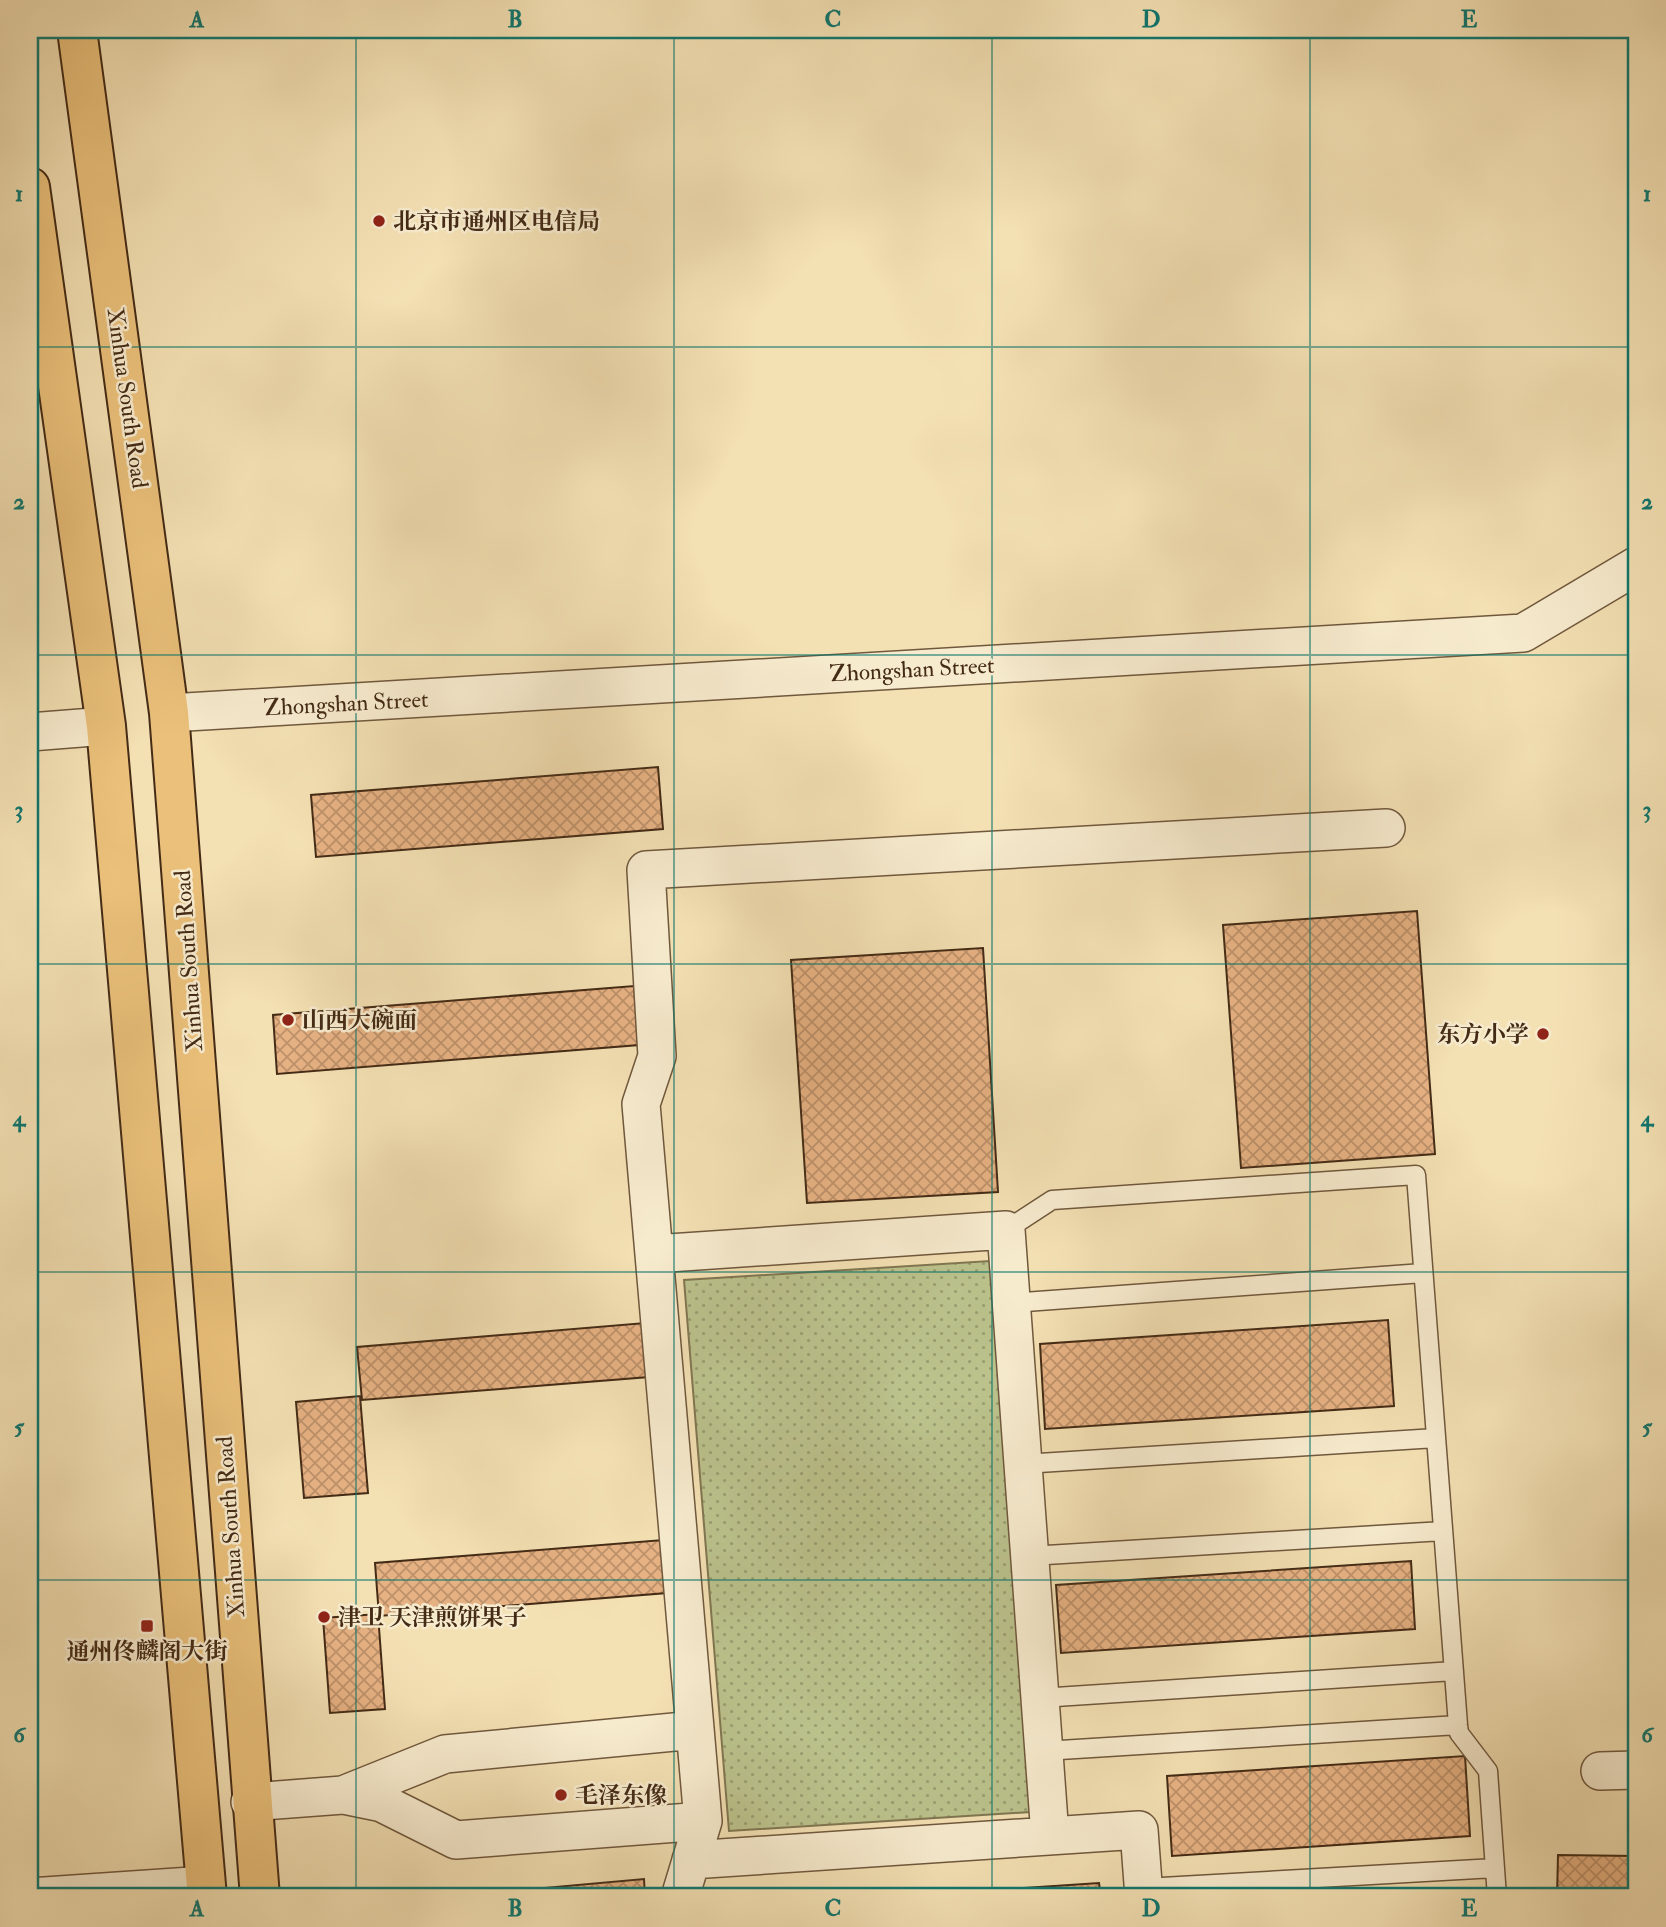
<svg xmlns="http://www.w3.org/2000/svg" width="1666" height="1927" viewBox="0 0 1666 1927" font-family="'IM FELL Double Pica','Noto Serif SC',serif">
<style>
.grass{fill:url(#grass-dots);stroke:#807651;stroke-width:2}
.building{fill:url(#building-cross-hatch);stroke:#442b16;stroke-width:2}
.lines{fill:none;stroke-linecap:round;stroke-linejoin:round}
.service-casing{stroke:#70583d;stroke-width:21}
.minor-casing{stroke:#70583d;stroke-width:40}
.primary-casing{stroke:#442b16;stroke-width:42}
.service{stroke:#f7ebce;stroke-width:18}
.minor{stroke:#f7ebce;stroke-width:37}
.primary{stroke:#eac07a;stroke-width:38}
.grid{fill:none;stroke:#0f766e;stroke-width:2;stroke-opacity:0.55}
.poi-dot{fill:#8f2418;stroke:#f7ebce;stroke-width:2.5}
.labels{text-anchor:middle;stroke-width:5;stroke-linejoin:round;paint-order:stroke}
.poi-label{font-size:23px;font-weight:bold;fill:#442b16;stroke:#f7ebce;text-anchor:start}
.street-label{font-size:23px;fill:#442b16;stroke:#f7ebce}
.neatline{fill:none;stroke:#0f766e;stroke-width:2.5}
.grid-label{font-size:23px;text-anchor:middle;font-weight:bold;fill:#0f766e}
</style>
<defs>
<pattern id="grass-dots" width="8" height="8" patternUnits="userSpaceOnUse" patternTransform="scale(1.75)"><rect width="8" height="8" fill="#bbc28c"/><path d="M2 2h.1M6 6h.1" fill="none" stroke="#9a9e71" stroke-width="1.8" stroke-linecap="round"/></pattern>
<pattern id="building-cross-hatch" width="8" height="8" patternUnits="userSpaceOnUse" patternTransform="scale(1.75)"><rect width="8" height="8" fill="#e7b283"/><path d="M0 0l8 8M0 8l8-8" fill="none" stroke="#bd916a"/></pattern>
</defs>
<rect width="100%" height="100%" fill="#f3e0b3"/>
<filter id="stains"><feTurbulence type="fractalNoise" baseFrequency=".00286" numOctaves="4"/><feColorMatrix values="0 0 0 0 .2 0 0 0 0 .09 0 0 0 0 .02 0 0 0 .5 -.17"/></filter>
<radialGradient id="worn" r=".72"><stop offset=".6" stop-color="#630" stop-opacity="0"/><stop offset="1" stop-color="#630" stop-opacity=".3"/></radialGradient>
<path class="grass" d="M990,1261L1030,1812L729,1831L684,1280Z"/>
<path class="building" d="M658,767L663,829L316,857L311,795Z
M1417,911L1435,1154L1241,1168L1223,925Z
M983,948L998,1192L807,1203L791,960Z
M634,986L639,1045L277,1074L273,1015Z
M1388,1320L1394,1406L1045,1429L1040,1344Z
M645,1323L649,1377L362,1400L357,1347Z
M360,1396L368,1493L304,1498L296,1402Z
M663,1540L667,1593L379,1616L375,1563Z
M1411,1561L1415,1629L1061,1653L1056,1585Z
M378,1614L385,1709L330,1713L323,1618Z
M1465,1756L1470,1836L1172,1856L1167,1776Z
M1558,1855L1636,1856V1897H1557Z
M644,1879L645,1897H446Z
M1099,1883L1101,1897H884Z"/>
<g class="lines">
<defs>
<path id="service" d="M1006,1230L1052,1200L1416,1175L1458,1725L1459,1733L1488,1771L1497,1897
M1011,1303L1423,1273
M1023,1464L1436,1438
M1030,1556L1443,1531
M1040,1698L1454,1671
M1044,1751L1458,1725
M1144,1888L1495,1868"/>
<path id="minor" d="M169,713L1523,633L1636,566
M30,732L106,726
M654,1254L1006,1230L1050,1836
M1600,1771L1636,1770
M343,1795L445,1754L695,1730
M250,1802L343,1795L382,1803L456,1840L703,1821
M691,1860L1139,1830L1144,1897
M30,1897L206,1885
M680,1897L703,1821L641,1104L657,1056L646,870L1386,828"/>
<path id="primary" d="M77,30L169,713L260,1897
M30,187L106,726L207,1897"/>
</defs>
<use href="#service" class="service-casing"/>
<use href="#minor" class="minor-casing"/>
<use href="#primary" class="primary-casing"/>
<use href="#service" class="service"/>
<use href="#minor" class="minor"/>
<use href="#primary" class="primary"/>
</g>
<path class="grid" d="M356,30V1897M674,30V1897M992,30V1897M1310,30V1897M30,347H1636M30,655H1636M30,964H1636M30,1272H1636M30,1580H1636"/>
<g class="poi-dot">
<circle cx="379" cy="221" r="7"/>
<circle cx="288" cy="1020" r="7"/>
<circle cx="1543" cy="1034" r="7"/>
<circle cx="324" cy="1617" r="7"/>
<rect x="140" y="1619" width="14" height="14" rx="3.5"/>
<circle cx="561" cy="1795" r="7"/>
</g>
<g class="labels">
<g class="poi-label">
<text x="393" y="229">北京市通州区电信局</text>
<text x="302" y="1028">山西大碗面</text>
<text x="1529" y="1042" text-anchor="end">东方小学</text>
<text x="338" y="1625">津卫 天津煎饼果子</text>
<text x="147" y="1659" text-anchor="middle">通州佟麟阁大街</text>
<text x="575" y="1803">毛泽东像</text>
</g>
<g class="street-label">
<text transform="translate(128 398) rotate(82)" y="8">Xinhua South Road</text>
<text transform="translate(912 669) rotate(-3)" y="8">Zhongshan Street</text>
<text transform="translate(346 703) rotate(-3)" y="8">Zhongshan Street</text>
<text transform="translate(188 961) rotate(-94)" y="8">Xinhua South Road</text>
<text transform="translate(230 1527) rotate(-94)" y="8">Xinhua South Road</text>
</g>
</g>
<rect width="1666" height="1927" fill="none" stroke="#f3e0b3" stroke-width="77"/>
<rect x="38" y="38" width="1590" height="1850" class="neatline"/>
<g class="grid-label">
<text x="197" y="27">A</text>
<text x="515" y="27">B</text>
<text x="833" y="27">C</text>
<text x="1151" y="27">D</text>
<text x="1469" y="27">E</text>
<text x="19" y="201">1</text>
<text x="1647" y="201">1</text>
<text x="19" y="509">2</text>
<text x="1647" y="509">2</text>
<text x="19" y="817">3</text>
<text x="1647" y="817">3</text>
<text x="19" y="1126">4</text>
<text x="1647" y="1126">4</text>
<text x="19" y="1434">5</text>
<text x="1647" y="1434">5</text>
<text x="19" y="1742">6</text>
<text x="1647" y="1742">6</text>
<text x="197" y="1916">A</text>
<text x="515" y="1916">B</text>
<text x="833" y="1916">C</text>
<text x="1151" y="1916">D</text>
<text x="1469" y="1916">E</text>
</g>
<rect width="100%" height="100%" filter="url(#stains)"/>
<rect width="100%" height="100%" fill="url(#worn)"/>
</svg>
